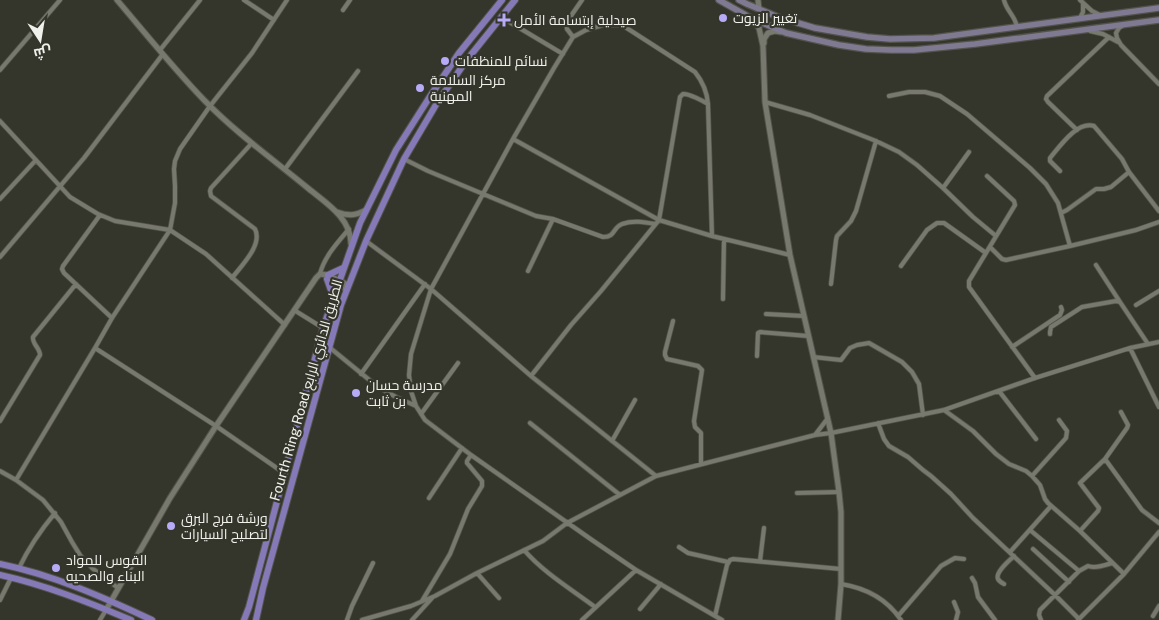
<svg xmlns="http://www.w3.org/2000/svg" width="1159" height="620" viewBox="0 0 1159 620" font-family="'Public Sans',Cairo,sans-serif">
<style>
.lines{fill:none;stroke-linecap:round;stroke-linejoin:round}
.minor-casing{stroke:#53534b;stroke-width:5.5}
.tertiary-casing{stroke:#53534b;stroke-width:7}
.secondary-casing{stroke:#53534b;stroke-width:8}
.primary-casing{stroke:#53534b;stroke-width:8}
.minor{stroke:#78796e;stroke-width:4}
.tertiary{stroke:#78796e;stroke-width:5}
.secondary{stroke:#7f7992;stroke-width:5.5}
.primary{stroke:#8679b7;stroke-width:6}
.poi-dot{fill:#b7abf8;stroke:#34352b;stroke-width:2}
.labels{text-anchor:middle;stroke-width:4.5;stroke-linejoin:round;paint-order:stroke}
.poi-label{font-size:14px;fill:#f1f1eb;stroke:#34352b;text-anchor:start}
.street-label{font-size:14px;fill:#f1f1eb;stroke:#34352b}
</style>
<rect width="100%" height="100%" fill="#34352b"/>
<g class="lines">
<defs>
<path id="minor" d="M244,0L274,20
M1004,0C1007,12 1015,15 1017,27
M1080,0L1092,11L1100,15
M343,10L350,0
M501,17L563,54
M1080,18L1083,12V3
M1122,26L1119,28L1116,33L1117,38L1121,45L1159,84
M1090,31L1103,34L1118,42
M573,37L567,29L566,23L582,0
M160,50L200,0
M0,70L60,0
M889,96L909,92H925L940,96L967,114L1030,168L1046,184L1058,203L1070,246L1136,230L1159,222
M765,102L810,115L876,141L899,152L917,165L943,188L973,217L996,236
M0,121L70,197L98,214L115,221L170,230L206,254L285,325
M1077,130L1048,102L1046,99L1047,96L1109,37
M513,139L659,220L712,236L790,255
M404,159L428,171L536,216L553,219L603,237C616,237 612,228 622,224C633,220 644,222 655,224
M285,169L358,71
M1060,171L1050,161V158C1060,146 1077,121 1094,126L1122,159L1129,172L1159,211
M987,176L1014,201L1015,205L969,281V287L1035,378
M943,188L969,152
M0,199L36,160
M1061,213L1067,210L1096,189H1104L1111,187L1129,172
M100,215L63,266L62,269L64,273L112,318
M712,236L708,104C707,91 703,82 695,72L622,25H603L586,30L573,37L554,68L513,139L431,289L411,354L409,375L411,391L416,406L425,420L471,455L592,540L636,570L722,620
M366,241L431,289L531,376L656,476L815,435L831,433L944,410L1035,378L1130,348L1159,342
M990,247L1002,259L1006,260L1070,246
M0,257L84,158L163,54
M1096,265L1120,302
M901,266L927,230L937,223H944L986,253
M528,271L553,219
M320,274C324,257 338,242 349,229
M232,278C241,266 263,245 255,229L211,196L210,191L211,188L251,144
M831,284L836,240L837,236L851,221L856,211L876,141
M723,299L724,239
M1136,305L1159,291
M294,310L323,328
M766,314L804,316
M673,321L665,352V355L667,359L698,366L702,370L694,421L695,427L701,433V464
M1050,334V332L1051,327L1082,307L1116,301L1120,302L1148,344
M329,347L378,387L396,397L416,406
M1012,347L1060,315L1062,310L1061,307
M95,348L216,426L284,473
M1130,348L1159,407
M757,356L758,333L760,332L808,336
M813,357L841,360L850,348L857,345L869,343L902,362L912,372L919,384L923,415
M361,374L425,284
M531,376L571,325L601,291L659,220L680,97C681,96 682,95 683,94C688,93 703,101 708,104
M999,391L1036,439
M944,410L973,431L996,454L1009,464L1026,471L1032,476L1040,485L1045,499L1048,503L1080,531L1124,574
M421,414L458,363
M0,421L40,355C40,348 32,344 33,337L76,284
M530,423L620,495
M878,423L884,439L889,446L908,457L923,470L931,476L951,494L973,518L1055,595L1079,619
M815,435L828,418
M612,441L635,400
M1105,459L1142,510L1159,523
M0,471L16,480L43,500L61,522L72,542L80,555L92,568L118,588
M1032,476L1066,438L1067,431L1059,420
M16,480L95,348L112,318L170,230L175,203V186L174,169L175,161L180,149L210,106L252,53L287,0
M797,493L839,492
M429,498L462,448
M1030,530L1079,571
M1080,531L1098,511L1099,508L1080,483L1105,459L1127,428L1128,425L1121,412
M679,547L688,553L728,562
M1033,549L1069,582
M524,550C544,573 571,589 595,607
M1010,552L1051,506
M760,561L764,528
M19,568C29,547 40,531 55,513
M477,573L499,598
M972,578L975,583L978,597L995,620
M841,584C866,588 887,599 901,620
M1004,584C1002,583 999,581 998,579C995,572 1010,560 1014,556
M0,600L11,578
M422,601L450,554L468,509L482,486V481L467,463V461L471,455
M954,602L958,612L956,620
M640,609L661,584
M715,616L727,565L730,560L733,559L841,569
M898,616L941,566L955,558L964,559
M1153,616L1159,606
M100,620L106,610
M347,620L352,606L373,563
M362,620L411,606L435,596L477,573L543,541L567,523L656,476
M412,620L433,597
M582,620L636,570
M1041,620L1039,615L1040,610L1079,571L1088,566C1095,569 1105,565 1112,563
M1078,620L1124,574L1159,532"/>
<path id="tertiary" d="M117,0C146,34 174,69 204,100C236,133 274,160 309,189C326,203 351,218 351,244
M758,0L759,9
M752,19L759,28L763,46L765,102L790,255L831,433L839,492L841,512V584L838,620
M764,43V39L768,33L775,31L781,32
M337,212C348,216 355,216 366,210
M327,279L346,289
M106,610L170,498L216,426L316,278L320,274L328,275L348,285"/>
<path id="secondary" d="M719,0L751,18L786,33L839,45L866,49L891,50H914L975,44L1159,20
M739,0L747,4L778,17L815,28L867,37L890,39L934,38L1159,8"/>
<path id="primary" d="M328,275L343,268
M327,279L333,296
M0,564C53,575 103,597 152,620
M0,575C45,585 88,602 131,620
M244,620L249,607L323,328L360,223L396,150L429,98L459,53L502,0
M256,620L263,588L341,305L366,241L404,159L437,103L466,61L515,0"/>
</defs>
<use href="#minor" class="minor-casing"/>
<use href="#tertiary" class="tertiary-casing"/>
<use href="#secondary" class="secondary-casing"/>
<use href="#primary" class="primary-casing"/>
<use href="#minor" class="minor"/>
<use href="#tertiary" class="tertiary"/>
<use href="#secondary" class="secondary"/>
<use href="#primary" class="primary"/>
</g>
<g class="poi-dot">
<circle cx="723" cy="18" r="5"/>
<path d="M501.5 12.5h5v5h5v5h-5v5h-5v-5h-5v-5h5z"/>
<circle cx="445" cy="61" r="5"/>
<circle cx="420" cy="88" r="5"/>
<circle cx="356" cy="393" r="5"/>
<circle cx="171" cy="526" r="5"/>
<circle cx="56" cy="568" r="5"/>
</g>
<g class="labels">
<g class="poi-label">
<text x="733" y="23">تغيير الزيوت</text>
<text x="514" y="25">صيدلية إبتسامة الأمل</text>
<text x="455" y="66">نسائم للمنظفات</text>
<text x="430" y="85">مركز السلامة<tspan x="430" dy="16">المهنية</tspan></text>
<text x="366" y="390">مدرسة حسان<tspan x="366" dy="16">بن ثابت</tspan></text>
<text x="181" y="523">ورشة فرج البرق<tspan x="181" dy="16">لتصليح السيارات</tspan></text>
<text x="66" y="565">القوس للمواد<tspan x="66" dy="16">البناء والصحيه</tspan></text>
</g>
<g class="street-label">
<text transform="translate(306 390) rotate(-74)" y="5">Fourth Ring Road الطريق الدائري الرابع</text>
</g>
</g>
<g transform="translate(40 40) rotate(168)" stroke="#34352b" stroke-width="4" paint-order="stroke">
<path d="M0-4L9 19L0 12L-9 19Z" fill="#f1f1eb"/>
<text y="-8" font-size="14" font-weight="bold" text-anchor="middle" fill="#f1f1eb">ش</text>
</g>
</svg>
